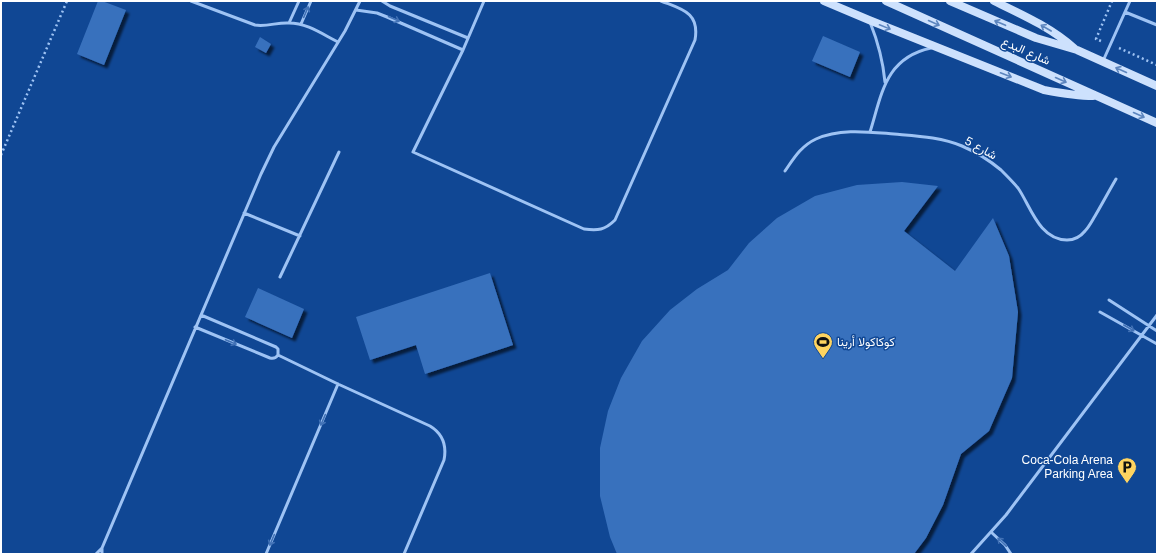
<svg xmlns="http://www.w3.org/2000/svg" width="1158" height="555" viewBox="0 0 1158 555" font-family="Helvetica,Vazirmatn,sans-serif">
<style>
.building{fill:#3971bd;filter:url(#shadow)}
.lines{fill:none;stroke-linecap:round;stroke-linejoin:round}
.path{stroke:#9ec3f4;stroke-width:2.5;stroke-dasharray:2 3;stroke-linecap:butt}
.lane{stroke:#9ec3f4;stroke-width:3}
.secondary{stroke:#cde1fd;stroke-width:8}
.oneway{stroke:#4272b6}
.oneway2{stroke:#5c85be}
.labels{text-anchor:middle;stroke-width:3;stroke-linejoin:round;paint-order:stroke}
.street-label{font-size:12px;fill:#fff;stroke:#104794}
.poi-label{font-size:12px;fill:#fff;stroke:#104794;text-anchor:start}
</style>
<defs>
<filter id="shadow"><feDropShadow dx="3.5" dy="3.5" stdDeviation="1" flood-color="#0009"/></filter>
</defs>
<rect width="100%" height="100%" fill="#104794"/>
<path class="building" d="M98,1H102L126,10L104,65L77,54Z
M823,36L860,52L850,77L812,61Z
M260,37L271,44L266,53L255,47Z
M902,182L938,186L904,231L955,271L993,218L1009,256L1018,312L1012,378L989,431L961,454L943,505L926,538L914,554H617L610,537L600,496V448L608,411L621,378L642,341L670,310L697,289L728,270L749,243L777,218L815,196L857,185Z
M490,273L513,345L425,374L416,345L370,360L356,317Z
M258,288L304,309L292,338L245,317Z"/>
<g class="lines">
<path class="path" d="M1101,41L1096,39L1112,1
M1119,48L1157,65
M1,155L67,1"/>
<path class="lane" d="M191,1L255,25C267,27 278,22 289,23C307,23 322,34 338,42
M382,1L390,6L468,38
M484,1L463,50L413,152L584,229C598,231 605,230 615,220L695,40C700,12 681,9 661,1
M1130,1L1125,12L1157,25
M356,10L377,13L387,17L463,50
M870,22C878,42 883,61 885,82
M289,23L299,1
M301,24L311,1
M1103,61L1125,12
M870,132C882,94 885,58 931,48
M785,171C794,158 801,146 816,139C840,128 869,132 894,134C917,136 941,137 962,146C976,152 989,160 1001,170C1006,175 1013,182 1018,188C1030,205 1039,240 1067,240C1074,240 1081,236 1085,231C1089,227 1092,221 1095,216C1102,204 1109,191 1116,179
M244,213L300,236
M280,277L339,152
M1109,300L1157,331
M1100,312L1157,344
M201,315L276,347L278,349V355
M195,327L270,358C274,359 276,358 278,355
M278,355L338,384L430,426C443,434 447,445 444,460L404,554
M991,532L1005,545L1011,554
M102,548V554
M96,554L102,548L261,174L274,147L345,31L360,1
M266,554L338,384
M971,554L1006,515L1157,315"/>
<path class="secondary" d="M824,1L869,20L1044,90C1060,93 1076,96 1093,96
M886,1L1157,123
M950,1L1036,38L1077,50L1157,86
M994,1C1023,15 1052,28 1075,49"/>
</g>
<defs><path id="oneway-shaft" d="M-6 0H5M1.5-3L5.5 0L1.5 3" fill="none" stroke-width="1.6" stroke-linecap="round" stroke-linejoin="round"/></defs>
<g class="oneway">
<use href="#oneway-shaft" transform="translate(306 12) rotate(-67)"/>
<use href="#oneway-shaft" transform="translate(394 19) rotate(24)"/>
<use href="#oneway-shaft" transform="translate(1129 328) rotate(30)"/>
<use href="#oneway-shaft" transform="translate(231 342) rotate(23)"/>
<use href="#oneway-shaft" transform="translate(323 420) rotate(113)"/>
<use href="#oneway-shaft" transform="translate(272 540) rotate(113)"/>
<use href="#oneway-shaft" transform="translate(1002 542) rotate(-136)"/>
</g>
<g class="oneway2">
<use href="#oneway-shaft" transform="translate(934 23) rotate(24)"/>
<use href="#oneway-shaft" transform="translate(1000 23) rotate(-157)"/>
<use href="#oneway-shaft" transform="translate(885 27) rotate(22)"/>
<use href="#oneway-shaft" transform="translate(1046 28) rotate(-150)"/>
<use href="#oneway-shaft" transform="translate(1121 70) rotate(-156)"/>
<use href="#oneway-shaft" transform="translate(1006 75) rotate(21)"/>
<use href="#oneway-shaft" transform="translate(1061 80) rotate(24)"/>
<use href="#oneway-shaft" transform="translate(1139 115) rotate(24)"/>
</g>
<defs>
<symbol id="stadium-pin" viewBox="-11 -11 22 30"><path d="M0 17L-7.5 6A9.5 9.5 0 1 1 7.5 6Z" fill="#ffd460" stroke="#104794"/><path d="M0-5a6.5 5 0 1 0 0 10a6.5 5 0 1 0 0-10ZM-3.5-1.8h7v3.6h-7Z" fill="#111"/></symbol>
<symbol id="parking-pin" viewBox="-11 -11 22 30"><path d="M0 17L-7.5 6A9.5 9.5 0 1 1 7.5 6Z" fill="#ffd460" stroke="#104794"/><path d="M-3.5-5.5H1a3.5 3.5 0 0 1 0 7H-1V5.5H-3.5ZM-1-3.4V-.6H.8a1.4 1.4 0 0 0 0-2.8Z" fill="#111"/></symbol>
</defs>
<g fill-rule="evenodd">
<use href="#stadium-pin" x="812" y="331" width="22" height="30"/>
<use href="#parking-pin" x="1116" y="456" width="22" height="30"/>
</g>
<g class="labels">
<g class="street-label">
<text transform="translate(1026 51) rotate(24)" y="4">شارع البدع</text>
<text transform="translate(981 148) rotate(29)" y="4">شارع 5</text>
</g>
<g class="poi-label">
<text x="837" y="346">كوكاكولا أرينا</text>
<text x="1113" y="464" text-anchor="end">Coca-Cola Arena<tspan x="1113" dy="14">Parking Area</tspan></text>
</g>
</g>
<rect width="1158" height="555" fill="none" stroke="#ffffff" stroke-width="4"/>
</svg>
